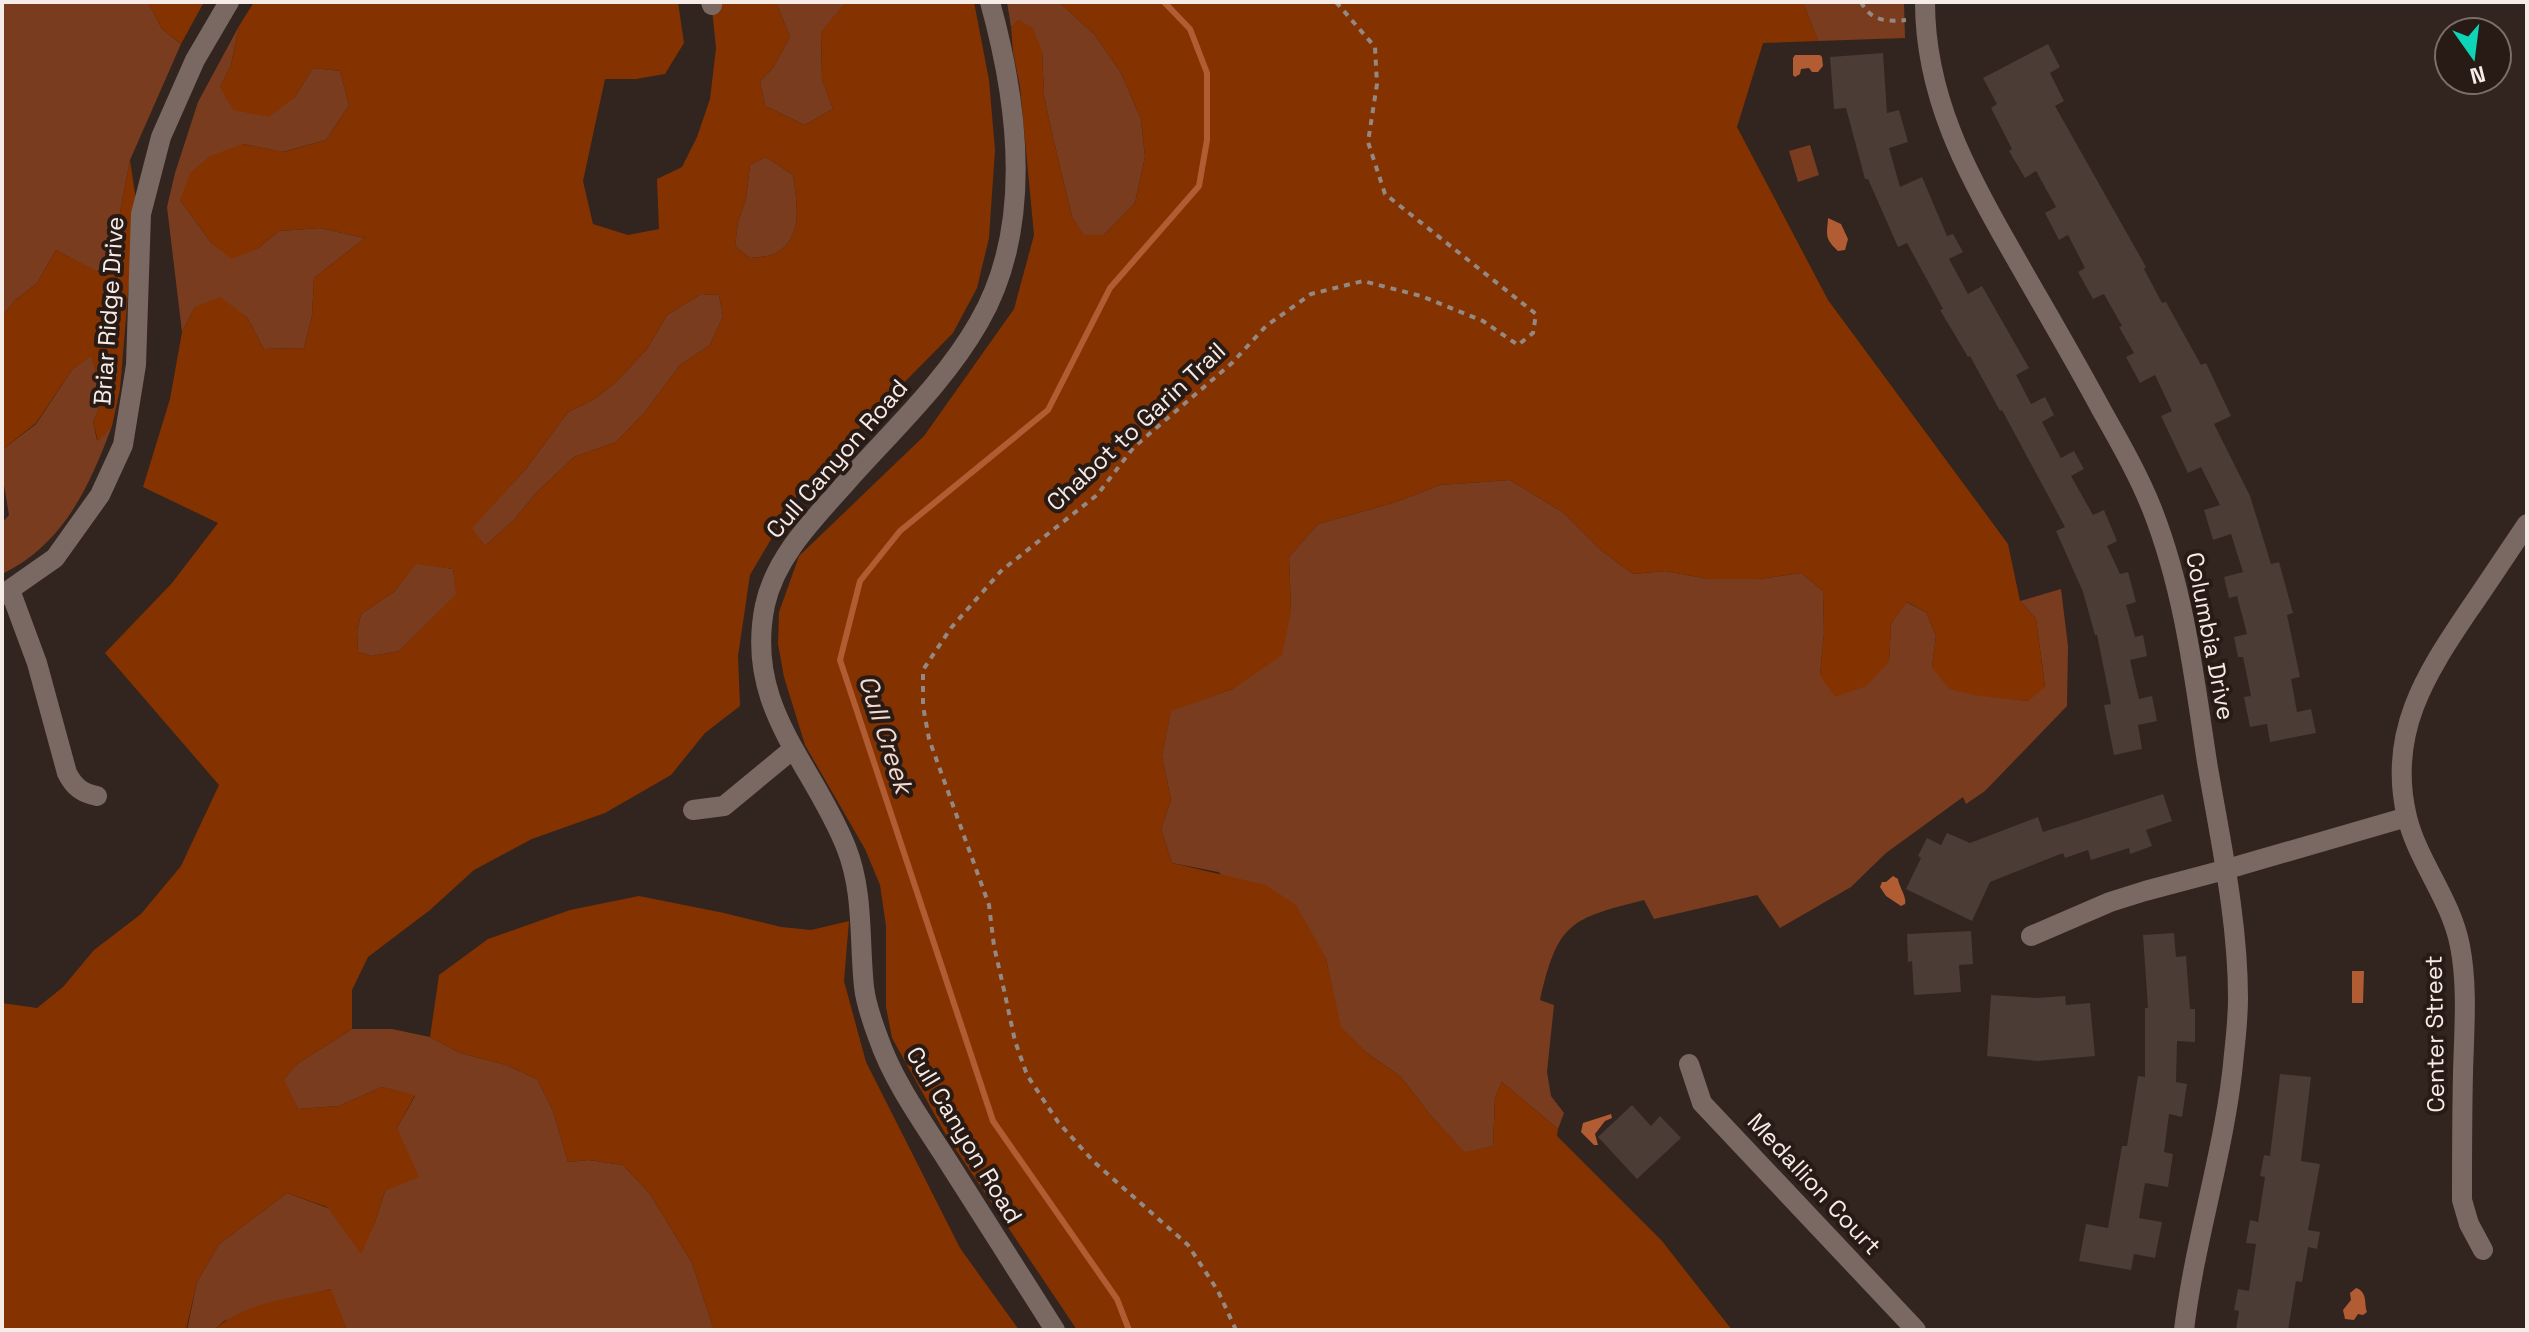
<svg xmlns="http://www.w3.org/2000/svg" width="2529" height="1332" viewBox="0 0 2529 1332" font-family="'Space Grotesk',sans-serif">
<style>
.green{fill:#7a3c1e}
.forest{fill:#843200;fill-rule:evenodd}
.water{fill:#b25c33}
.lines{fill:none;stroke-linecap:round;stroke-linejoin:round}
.stream{stroke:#b25c33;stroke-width:6}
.building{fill:#4b3c35}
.path{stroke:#948883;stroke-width:4;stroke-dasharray:6 6;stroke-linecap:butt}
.minor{stroke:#7a6962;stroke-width:20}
.labels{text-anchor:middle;stroke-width:8;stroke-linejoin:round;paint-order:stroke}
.street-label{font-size:24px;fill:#f5ebe7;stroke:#281a15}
.water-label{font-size:26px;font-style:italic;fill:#f3dbd0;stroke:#281a15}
</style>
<rect width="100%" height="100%" fill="#32241e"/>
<path class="green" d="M4,2H148L162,29L181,44L130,160L113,249L97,272L56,250L37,283L14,301L2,317V8Z
M776,2H846L821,33L822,80L833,109L805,125L765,106L760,81L773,68L790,37Z
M1007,2H1059L1095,35L1121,73L1141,119L1145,157L1135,203L1104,235H1083L1072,217L1051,129L1044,95L1042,51L1019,20L1011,27Z
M1803,2H1904L1905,38L1818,41Z
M239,26L231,65L220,87L295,97L313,68L340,71L349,105L326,140L283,152L243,144L180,200L212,244L257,249L279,231L320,228L365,238L314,278L312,316L304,348L264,349L247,317L195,307L182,332L167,207L175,173L198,102Z
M1810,145L1819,175L1798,182L1789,151Z
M766,157L793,175C797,201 804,238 776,253C769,257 758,257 750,258L735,246L738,222L746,199L750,165Z
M701,294L719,295L723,316L710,345L680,365L645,412L616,442L574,457L537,492L514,520L485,546L471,528L525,470L568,412L593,400L615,383L647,349L667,315Z
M91,355L104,397L93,422L97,440L112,426C89,487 64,544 2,574V523L9,515L2,473V450L36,424L72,370Z
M1510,480L1564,513L1602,551L1633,574L1665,571L1709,579H1758L1801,573L1823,591L1824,633L1820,675L1889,662L1891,624L1906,602L1926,612L1936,636L1932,667L1999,697L2027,701L2045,686L2036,619L2020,601L2061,589L2068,646L2067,706L1985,791L1966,804L1963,797L1886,853L1851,887L1780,928L1757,895L1654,919L1644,900C1570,919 1558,922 1540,1000L1554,1005L1547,1072L1551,1096L1564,1113L1558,1129L1502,1082L1495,1098L1493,1146L1465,1153L1431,1116L1401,1077L1367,1053L1340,1027L1326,958L1218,872L1172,863L1161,829L1171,800L1162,756L1171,710L1233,689L1291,611L1289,557L1318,524L1393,503L1440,485Z
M416,563L453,569L457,594L399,651L372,656L358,652L357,631L361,614L394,592Z
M352,1029H392L430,1037L460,1053L506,1065L537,1079L553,1111L568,1162L589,1160L623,1165L650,1194L692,1263L714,1330H347L330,1289L224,1321L214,1330H187L197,1282L219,1244L287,1193L374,1225L385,1191L397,1128L415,1096L382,1087L339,1106L298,1109L283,1080L297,1064Z"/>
<path class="forest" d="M148,2H204L181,44L162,29Z
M254,2H678L684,43L665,74L636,79H605L583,181L593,224L628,235L659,229L657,179L682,167L697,137L710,99L716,48L712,10L724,2H776L790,37L773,68L760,81L765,106L805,125L833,109L822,80L821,32L846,2H974L989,80L995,150L989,238L977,288L953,333L803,485L750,575L738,656L740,706L705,733L671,775L605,813L532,839L474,870L430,910L368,957L352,990V1029L297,1064L284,1080L298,1109L339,1106L382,1087L415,1095L397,1128L419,1177L385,1191L374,1225L361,1254L327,1207L287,1193L219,1244L197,1282L186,1330H2V1003L37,1008L63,987L94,950L141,914L181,866L219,785L105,653L172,583L218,523L143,487L170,399L182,332L195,307L220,297L247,317L264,349L304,348L312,316L314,278L365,238L320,228L279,231L257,249L232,259L212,244L180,200L190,173L210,156L243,144L284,152L326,140L349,105L340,71L313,68L295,97L269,117L233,110L220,87L231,65L239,26ZM766,157L793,175C797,201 804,238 776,253C769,257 758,257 750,258L735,246L738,222L746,199L750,165ZM701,294L719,295L723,316L710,345L680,365L645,412L616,442L574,457L537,492L514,520L485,546L472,528L525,470L568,412L593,400L615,383L647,349L667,315ZM416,564L453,569L456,594L399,651L372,656L358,652L357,631L361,614L394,592Z
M1059,2H1803L1818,41L1763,43L1737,127L1828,300L2008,544L2020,601L2036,619L2045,687L2027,701L1974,695L1949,689L1932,667L1936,636L1926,612L1907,602L1891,624L1889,662L1866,686L1835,697L1820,675L1824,633L1823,591L1801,573L1758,579H1709L1665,571L1633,574L1602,551L1564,513L1510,480L1440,485L1393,503L1318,524L1289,557L1291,611L1282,655L1233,689L1171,711L1162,756L1171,800L1161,829L1172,863L1266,885L1296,905L1326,958L1341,1027L1367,1053L1401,1077L1431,1116L1465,1152L1493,1146L1495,1098L1502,1082L1558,1129L1557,1136L1662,1241L1732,1330H1077L946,1135L892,1038L886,1007V926L880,885L865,849L805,745L784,677L778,644L779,612L799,556L924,436L1014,309L1034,235L1020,87L1013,52L1011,27L1019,20L1033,28L1042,51L1044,95L1051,129L1072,217L1084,235H1104L1135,203L1145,157L1141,119L1121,73L1095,35Z
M130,160L136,200L120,389L112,426L98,441L93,422L104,397L91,356L72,370L36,423L2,450V317L14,301L37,283L56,250L98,272L113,249Z
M639,896L724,913L781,927L811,930L849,921L844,981L866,1062L960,1248L1019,1330H714L692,1263L650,1194L623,1165L589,1160L568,1162L553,1111L537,1079L506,1065L460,1053L430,1037L439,975L488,939L570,910Z
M331,1289L347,1330H214C245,1302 292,1298 331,1289Z"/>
<path class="water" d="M1795,55H1820L1822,57L1823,66L1818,72H1812L1809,68L1801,69L1800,74L1795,77L1793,75V58Z
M1828,218L1841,224L1848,239L1845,250L1838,251C1824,238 1827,235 1828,218Z
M1893,876L1898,879C1899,887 1907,897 1905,904L1901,906L1886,896L1880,887L1882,882H1886Z
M2352,971H2364L2363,1003H2352Z
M1611,1114L1612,1118L1605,1121L1595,1134L1598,1145H1594L1581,1132L1583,1123Z
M2356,1288C2368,1292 2364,1304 2367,1312L2363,1315L2358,1314L2354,1320L2345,1319L2343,1310L2351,1300L2350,1293Z"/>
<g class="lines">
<path class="stream" d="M1129,1330L1117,1299L993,1121L840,660L860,581L900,531L1048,410L1110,288L1199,186L1207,140V73L1190,29L1164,2"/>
</g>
<path class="building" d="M2048,44L2060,67L2050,73L2064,101L2055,106L2146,267L2144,269L2162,303L2166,302L2201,365L2206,363L2231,416L2214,424L2250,496L2271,564L2279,562L2293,613L2287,615L2300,677L2291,679L2297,712L2311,709L2316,733L2270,742L2267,724L2250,727L2244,697L2251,696L2243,657H2238L2234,637L2247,634L2237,596L2229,598L2224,577L2243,572L2231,534L2213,540L2204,510L2220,505L2201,467L2188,473L2161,416L2172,411L2155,375L2140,383L2126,357L2134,353L2119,327L2122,326L2104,294L2093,299L2078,272L2085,268L2068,235L2059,240L2045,213L2056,207L2036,171L2025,178L2009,151L2012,149L1991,108L1997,104L1983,78Z
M1883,53L1887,113L1899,110L1908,142L1889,148L1900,187L1922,177L1947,236L1953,234L1963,252L1949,259L1968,294L1982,286L2029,368L2016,375L2031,404L2045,397L2054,415L2042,422L2061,458L2074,451L2084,469L2071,476L2093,515L2104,510L2117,541L2107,546L2120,574L2128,572L2136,602L2126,605L2135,637L2143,635L2147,656L2130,660L2139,699L2152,696L2157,721L2138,725L2142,749L2114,755L2104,705L2111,704L2097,635H2095L2083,592L2056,531L2065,527L2002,410L2000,411L1970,356L1968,357L1940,310L1943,309L1907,243L1898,247L1868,179H1865L1846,108L1834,109L1830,57Z
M2163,794L2172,821L2146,830L2152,846L2130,854L2129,848L2091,860L2088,850L2065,858L2063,853L1990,882L1972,921L1906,889L1921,858L1918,856L1927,838L1941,845L1947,833L1970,843L2038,817L2043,832Z
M1971,931L1973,964L1959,965L1961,992L1914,995L1912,961L1908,962L1907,934Z
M2174,933L2176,957L2186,956L2190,1009H2195V1042L2177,1041L2176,1082L2187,1084L2182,1117L2169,1114L2164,1152L2173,1154L2168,1187L2145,1183L2139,1218L2162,1222L2155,1258L2134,1254L2131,1270L2079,1261L2086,1224L2108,1228L2122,1146H2127L2138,1076L2145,1077V1008H2148L2143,935Z
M1991,995L2037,998L2065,996L2066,1005L2090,1003L2095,1056L2038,1061L1987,1056Z
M2280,1074L2311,1077L2301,1161L2320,1164L2308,1230L2320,1232L2317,1249L2308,1247L2302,1282L2296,1281L2288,1330H2236L2239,1311L2234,1310L2238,1289L2249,1291L2256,1244L2246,1243L2250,1220L2258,1222L2265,1177L2260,1176L2264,1155L2270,1156Z
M1632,1105L1651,1126L1660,1116L1681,1138L1637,1179L1598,1137Z"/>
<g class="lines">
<path class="path" d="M1861,2C1871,21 1886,22 1906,20
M1236,1330L1218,1291L1188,1245L1094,1162L1058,1122L1027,1075L1015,1041L1004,990L994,946L989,905L929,739L923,706V670L951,628L1001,571L1097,495L1134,447L1232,363L1266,326L1311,294L1363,281L1421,296L1483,321L1518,345L1533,333L1536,314L1385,194L1368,142L1377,84L1375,47L1336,2"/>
<path class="minor" d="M711,2L712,5
M990,2C1018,103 1034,227 979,322C946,380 896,427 851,477C818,515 776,554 765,605C744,707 812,762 846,847C864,892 859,940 864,987C866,1004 872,1021 878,1037C893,1081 922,1121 947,1160C983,1217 1019,1273 1055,1330
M1925,2C1925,95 1966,172 2011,250C2041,303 2072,355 2101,409C2119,441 2138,474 2152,509C2184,590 2194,676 2207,762C2220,839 2238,919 2238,998C2238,1017 2236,1036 2234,1054C2226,1147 2195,1237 2184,1330
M10,590L37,663L67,773C74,787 82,793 97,796
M2,595L55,558L100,495L123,445L136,365L141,214L161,137L195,60L229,2
M693,810L724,806L793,749
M2031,936L2110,902L2145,891L2224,870L2407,817
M1689,1064L1702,1103L1916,1330
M2483,1250L2469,1224L2462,1200C2462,1158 2462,1115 2463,1073C2464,1031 2468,987 2460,946C2451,899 2418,862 2407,817C2387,734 2425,675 2469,610C2489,581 2508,552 2527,524"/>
</g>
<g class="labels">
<g class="street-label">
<text transform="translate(109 311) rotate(-86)" y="8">Briar Ridge Drive</text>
<text transform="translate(1136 427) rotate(-43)" y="8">Chabot to Garin Trail</text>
<text transform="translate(837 459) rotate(-49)" y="8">Cull Canyon Road</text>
<text transform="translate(2210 636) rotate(79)" y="8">Columbia Drive</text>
<text transform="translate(2435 1034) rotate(-91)" y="8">Center Street</text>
<text transform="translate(964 1135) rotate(59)" y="8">Cull Canyon Road</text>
<text transform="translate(1814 1184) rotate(47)" y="8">Medallion Court</text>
</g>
<g class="water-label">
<text transform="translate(886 734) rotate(72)" y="9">Cull Creek</text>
</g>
</g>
<rect width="2529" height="1332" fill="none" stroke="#f5ebe7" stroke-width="8"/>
<g transform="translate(2473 56) rotate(166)"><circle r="38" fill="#281a15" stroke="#7a6e69" stroke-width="2"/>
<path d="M0-6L14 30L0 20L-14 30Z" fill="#0dd5b5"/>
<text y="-12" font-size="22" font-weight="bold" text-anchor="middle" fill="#f5ebe7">N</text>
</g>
</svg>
